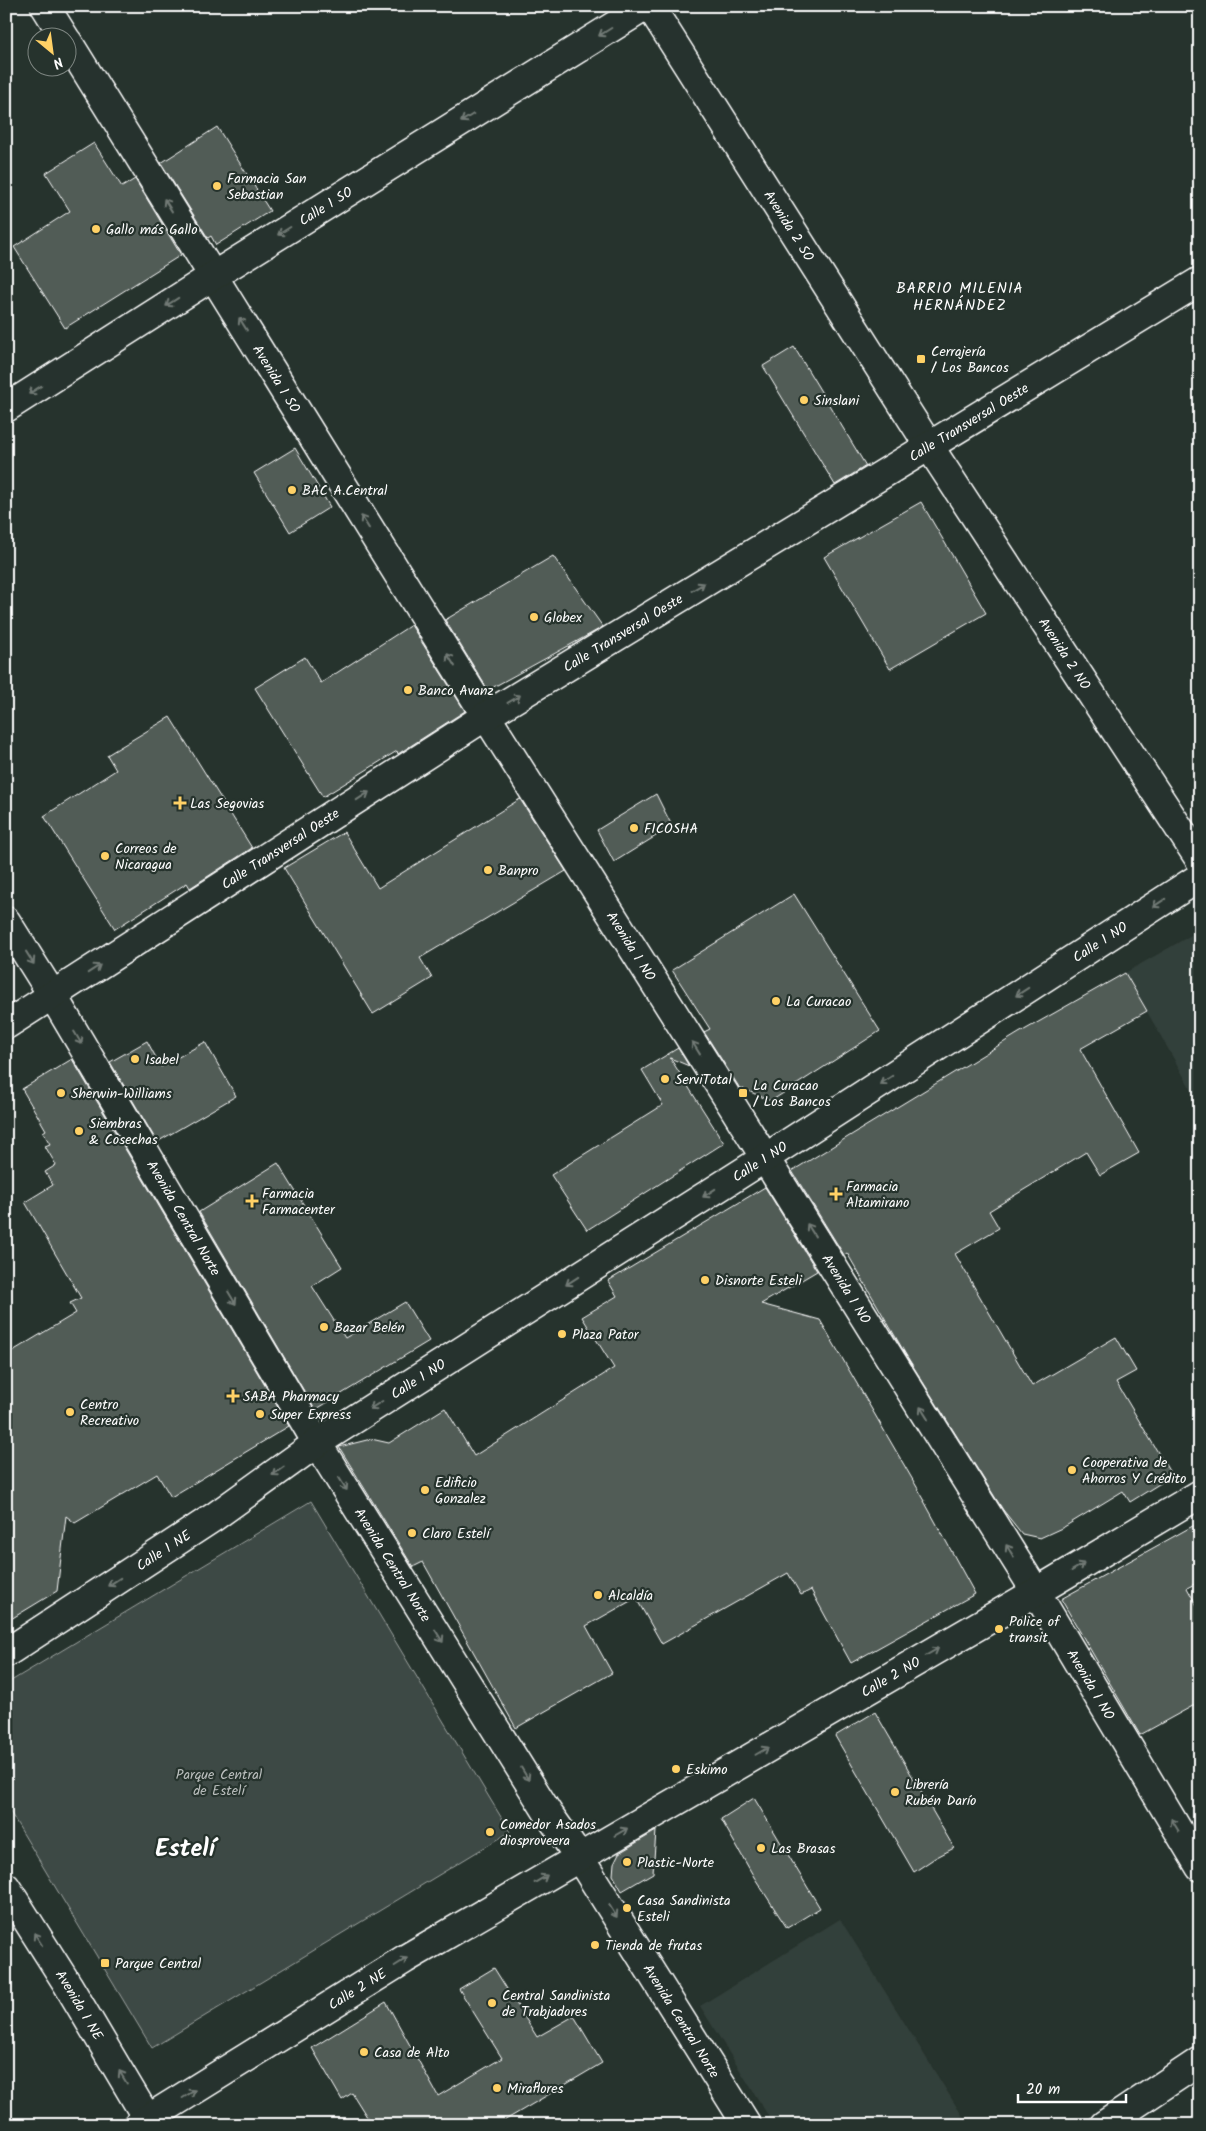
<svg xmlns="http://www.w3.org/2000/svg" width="1206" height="2131" viewBox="0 0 1206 2131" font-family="Kalam,sans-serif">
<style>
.built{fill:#333f3a}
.green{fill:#3e4944;stroke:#9ea4a2}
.building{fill:#515c57;stroke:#fff}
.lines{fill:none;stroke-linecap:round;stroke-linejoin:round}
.minor-casing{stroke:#fff;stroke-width:31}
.minor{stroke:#26332d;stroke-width:28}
.oneway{stroke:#727a76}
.poi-dot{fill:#ffd166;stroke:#26332d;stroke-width:2}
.labels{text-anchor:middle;stroke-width:4.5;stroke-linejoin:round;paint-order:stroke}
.poi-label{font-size:14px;fill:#fff;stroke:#26332d;text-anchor:start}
.street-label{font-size:14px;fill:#fff;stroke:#26332d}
.park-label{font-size:14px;fill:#bbbfbe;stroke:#26332d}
.neighbourhood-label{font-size:15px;letter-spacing:1px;fill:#fff;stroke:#26332d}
.town-label{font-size:24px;font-weight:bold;fill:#fff;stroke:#26332d}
</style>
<rect width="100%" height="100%" fill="#26332d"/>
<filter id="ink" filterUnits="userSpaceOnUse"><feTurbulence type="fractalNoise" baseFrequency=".02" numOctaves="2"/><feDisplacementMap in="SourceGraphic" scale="10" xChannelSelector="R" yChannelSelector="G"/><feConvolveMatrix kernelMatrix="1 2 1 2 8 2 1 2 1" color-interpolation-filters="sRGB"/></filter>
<g filter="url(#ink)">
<path class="built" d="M1200,930V1105L1125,973Z
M840,1919L968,2125H774L700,2006Z"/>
<path class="green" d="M311,1501L510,1832L152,2048L6,1805V1684Z"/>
<path class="building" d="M217,127L270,211L216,245L211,236L208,238L161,163Z
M94,143L122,187L135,179L181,255L65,328L14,247L70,211L46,173Z
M794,347L866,466L835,485L763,366Z
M295,448L330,507L290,532L254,473Z
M921,502L986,613L890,669L824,557Z
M553,556L603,627L488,690L445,620Z
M411,625L465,711L398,754L397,751L323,797L255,688L305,657L321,683Z
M170,717L252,848L190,888L187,883L115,929L44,816L116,770L107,755Z
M656,794L672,826L614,862L597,830Z
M520,799L566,871L420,958L432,978L373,1014L284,868L344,832L378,888Z
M794,894L880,1031L771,1101L739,1087L704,1032L710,1029L672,970Z
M1125,973L1147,1011L1080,1049L1139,1153L1100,1175L1086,1152L989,1211L999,1228L955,1254L1032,1386L1116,1337L1136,1371L1116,1382L1172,1476L1130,1502L1123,1491L1064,1527L1040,1538L1022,1534L1003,1510L906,1355L847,1253L844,1255L792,1171L1019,1033Z
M147,1041L161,1067L205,1042L236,1096L157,1142L110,1062Z
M678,1048L689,1066L670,1058L724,1143L587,1230L551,1175L663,1105L642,1070Z
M72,1059L289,1426L171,1497L157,1474L75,1523L66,1516L57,1591L6,1622V1355L76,1313L70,1303L81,1298L25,1202L53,1185L45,1172L56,1165L45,1146L50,1144L43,1132L46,1130L22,1089Z
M278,1163L342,1267L312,1286L345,1338L405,1302L429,1341L315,1410L199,1212Z
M765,1187L817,1271L761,1304L820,1320L925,1501H924L975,1594L851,1663L811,1590L801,1595L788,1573L662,1644L636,1598L586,1626L612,1673L516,1728L423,1562L413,1567L339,1447L371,1439L389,1443L445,1408L474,1456L614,1368L582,1317L617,1296L608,1281Z
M1200,1522V1581L1187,1588L1200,1611V1702L1140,1735L1061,1599Z
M875,1712L954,1848L935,1858L914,1872L835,1736Z
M754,1798L820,1908L787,1928L754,1877L721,1819Z
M656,1831L653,1873L622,1891L613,1875L614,1863L619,1853Z
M494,1968L537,2037L574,2016L602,2063L497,2125H372L352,2093L342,2100L312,2048L386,2002L438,2096L502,2058L459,1989Z"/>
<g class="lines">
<defs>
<g id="minor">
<path d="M45,6L65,38"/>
<path id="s1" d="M650,6L929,446L1200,860"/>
<path id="s2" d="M68,42L486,716L730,1102L1036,1592L1200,1867"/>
<path id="s3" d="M6,408L213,276L646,6"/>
<path id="s4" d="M6,921L53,996L317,1443L548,1813L579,1857L747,2125"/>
<path id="s5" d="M6,1025L486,716L1200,281"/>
<path id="s6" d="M6,1653L214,1517L317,1443L765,1158L1200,877"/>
<path id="s7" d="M6,1887L68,1985L151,2125"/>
<path id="s8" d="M138,2125L405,1959L1036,1592L1200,1494"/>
<path d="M1104,2125L1200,2061"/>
</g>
</defs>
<use href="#minor" class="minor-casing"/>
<use href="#minor" class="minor"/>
</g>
<defs><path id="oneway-shaft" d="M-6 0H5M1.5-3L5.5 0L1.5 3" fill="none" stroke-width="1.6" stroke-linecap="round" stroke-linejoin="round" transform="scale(1.25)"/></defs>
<g class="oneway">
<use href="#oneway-shaft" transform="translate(605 32) rotate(148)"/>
<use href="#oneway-shaft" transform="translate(467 118) rotate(148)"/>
<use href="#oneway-shaft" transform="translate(168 205) rotate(-122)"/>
<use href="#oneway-shaft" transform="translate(284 231) rotate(148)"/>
<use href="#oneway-shaft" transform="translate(172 302) rotate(147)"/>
<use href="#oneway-shaft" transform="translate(243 324) rotate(-122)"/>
<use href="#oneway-shaft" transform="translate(35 390) rotate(147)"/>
<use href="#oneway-shaft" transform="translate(365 522) rotate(-122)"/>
<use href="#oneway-shaft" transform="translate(698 587) rotate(-31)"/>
<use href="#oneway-shaft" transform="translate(451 660) rotate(-122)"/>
<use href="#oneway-shaft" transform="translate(514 699) rotate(-31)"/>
<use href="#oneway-shaft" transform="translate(363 796) rotate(-33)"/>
<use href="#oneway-shaft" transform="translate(1159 903) rotate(147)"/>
<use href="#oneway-shaft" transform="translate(30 958) rotate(58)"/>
<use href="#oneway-shaft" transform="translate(94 969) rotate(-33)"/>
<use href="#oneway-shaft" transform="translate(1022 992) rotate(147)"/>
<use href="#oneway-shaft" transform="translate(78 1038) rotate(59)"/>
<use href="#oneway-shaft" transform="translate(696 1048) rotate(-122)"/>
<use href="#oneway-shaft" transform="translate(886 1080) rotate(147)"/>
<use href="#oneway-shaft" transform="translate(709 1193) rotate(147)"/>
<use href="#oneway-shaft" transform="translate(811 1230) rotate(-122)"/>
<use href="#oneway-shaft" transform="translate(572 1281) rotate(147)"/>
<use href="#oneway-shaft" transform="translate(232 1298) rotate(59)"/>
<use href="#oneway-shaft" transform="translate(376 1405) rotate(148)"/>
<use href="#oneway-shaft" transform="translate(924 1413) rotate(-122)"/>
<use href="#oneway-shaft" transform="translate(278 1471) rotate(144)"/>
<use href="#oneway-shaft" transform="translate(343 1484) rotate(58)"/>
<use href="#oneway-shaft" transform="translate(1010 1551) rotate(-122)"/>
<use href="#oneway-shaft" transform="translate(1078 1567) rotate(-31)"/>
<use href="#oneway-shaft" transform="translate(114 1582) rotate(147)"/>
<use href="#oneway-shaft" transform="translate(439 1636) rotate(58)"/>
<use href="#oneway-shaft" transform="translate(932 1652) rotate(-30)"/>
<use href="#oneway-shaft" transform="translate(762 1751) rotate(-30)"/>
<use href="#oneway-shaft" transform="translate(525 1774) rotate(59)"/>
<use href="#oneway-shaft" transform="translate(1175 1825) rotate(-121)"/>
<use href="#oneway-shaft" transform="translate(621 1832) rotate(-30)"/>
<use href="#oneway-shaft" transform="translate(541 1879) rotate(-31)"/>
<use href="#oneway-shaft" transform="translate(613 1911) rotate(58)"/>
<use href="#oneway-shaft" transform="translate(38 1939) rotate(-123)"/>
<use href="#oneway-shaft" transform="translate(401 1962) rotate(-32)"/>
<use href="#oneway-shaft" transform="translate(123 2077) rotate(-121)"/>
<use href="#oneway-shaft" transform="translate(189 2094) rotate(-32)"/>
</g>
</g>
<g class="poi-dot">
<circle cx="217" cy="186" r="5"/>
<circle cx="96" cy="229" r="5"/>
<rect x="916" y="354" width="10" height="10" rx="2.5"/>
<circle cx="804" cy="400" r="5"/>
<circle cx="292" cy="490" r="5"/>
<circle cx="534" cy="617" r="5"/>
<circle cx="408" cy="690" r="5"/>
<path d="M177.5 795.5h5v5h5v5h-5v5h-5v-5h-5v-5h5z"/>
<circle cx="634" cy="828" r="5"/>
<circle cx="105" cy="856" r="5"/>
<circle cx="488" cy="870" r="5"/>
<circle cx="776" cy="1001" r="5"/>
<circle cx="135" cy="1059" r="5"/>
<circle cx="665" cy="1079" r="5"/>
<circle cx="61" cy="1093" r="5"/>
<rect x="738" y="1088" width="10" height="10" rx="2.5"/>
<circle cx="79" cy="1131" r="5"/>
<path d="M833.5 1186.5h5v5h5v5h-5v5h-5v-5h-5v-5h5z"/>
<path d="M249.5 1193.5h5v5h5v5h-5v5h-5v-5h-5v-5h5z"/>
<circle cx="705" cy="1280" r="5"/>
<circle cx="324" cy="1327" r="5"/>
<circle cx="562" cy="1334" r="5"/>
<path d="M230.5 1388.5h5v5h5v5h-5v5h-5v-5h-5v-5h5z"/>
<circle cx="70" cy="1412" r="5"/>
<circle cx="260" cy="1414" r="5"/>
<circle cx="1072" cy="1470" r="5"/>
<circle cx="425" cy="1490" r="5"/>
<circle cx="412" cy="1533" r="5"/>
<circle cx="598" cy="1595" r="5"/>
<circle cx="999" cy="1629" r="5"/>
<circle cx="676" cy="1769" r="5"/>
<circle cx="895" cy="1792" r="5"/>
<circle cx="490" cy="1832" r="5"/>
<circle cx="761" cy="1848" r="5"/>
<circle cx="627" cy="1862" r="5"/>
<circle cx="627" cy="1908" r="5"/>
<circle cx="595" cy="1945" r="5"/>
<rect x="100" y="1958" width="10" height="10" rx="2.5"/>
<circle cx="492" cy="2003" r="5"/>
<circle cx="364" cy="2052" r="5"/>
<circle cx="497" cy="2088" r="5"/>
</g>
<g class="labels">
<g class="poi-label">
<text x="227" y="183">Farmacia San<tspan x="227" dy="16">Sebastian</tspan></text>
<text x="106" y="234">Gallo más Gallo</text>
<text x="931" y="356">Cerrajería<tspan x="931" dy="16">/ Los Bancos</tspan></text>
<text x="814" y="405">Sinslani</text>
<text x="302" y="495">BAC A.Central</text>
<text x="544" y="622">Globex</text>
<text x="418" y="695">Banco Avanz</text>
<text x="190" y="808">Las Segovias</text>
<text x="644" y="833">FICOSHA</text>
<text x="115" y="853">Correos de<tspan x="115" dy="16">Nicaragua</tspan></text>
<text x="498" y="875">Banpro</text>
<text x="786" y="1006">La Curacao</text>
<text x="145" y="1064">Isabel</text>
<text x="675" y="1084">ServiTotal</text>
<text x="753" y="1090">La Curacao<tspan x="753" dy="16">/ Los Bancos</tspan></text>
<text x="71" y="1098">Sherwin-Williams</text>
<text x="89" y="1128">Siembras<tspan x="89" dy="16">&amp; Cosechas</tspan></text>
<text x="846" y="1191">Farmacia<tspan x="846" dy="16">Altamirano</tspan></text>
<text x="262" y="1198">Farmacia<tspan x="262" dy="16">Farmacenter</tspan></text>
<text x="715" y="1285">Disnorte Esteli</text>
<text x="334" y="1332">Bazar Belén</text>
<text x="572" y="1339">Plaza Pator</text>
<text x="243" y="1401">SABA Pharmacy</text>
<text x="80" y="1409">Centro<tspan x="80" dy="16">Recreativo</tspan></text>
<text x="270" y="1419">Super Express</text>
<text x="1082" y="1467">Cooperativa de<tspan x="1082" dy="16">Ahorros Y Crédito</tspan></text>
<text x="435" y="1487">Edificio<tspan x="435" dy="16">Gonzalez</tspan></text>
<text x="422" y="1538">Claro Estelí</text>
<text x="608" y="1600">Alcaldía</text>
<text x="1009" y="1626">Police of<tspan x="1009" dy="16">transit</tspan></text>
<text x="686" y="1774">Eskimo</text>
<text x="905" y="1789">Librería<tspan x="905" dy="16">Rubén Darío</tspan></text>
<text x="500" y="1829">Comedor Asados<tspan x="500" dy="16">diosproveera</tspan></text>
<text x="771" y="1853">Las Brasas</text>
<text x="637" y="1867">Plastic-Norte</text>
<text x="637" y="1905">Casa Sandinista<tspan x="637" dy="16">Esteli</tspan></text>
<text x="605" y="1950">Tienda de frutas</text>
<text x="115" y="1968">Parque Central</text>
<text x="502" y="2000">Central Sandinista<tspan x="502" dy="16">de Trabjadores</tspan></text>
<text x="374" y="2057">Casa de Alto</text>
<text x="507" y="2093">Miraflores</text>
</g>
<g class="street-label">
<text dy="5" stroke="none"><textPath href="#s3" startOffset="378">Calle 1 SO</textPath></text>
<text dy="5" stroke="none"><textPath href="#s1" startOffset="260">Avenida 2 SO</textPath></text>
<text dy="5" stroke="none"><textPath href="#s2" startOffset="396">Avenida 1 SO</textPath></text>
<text dy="5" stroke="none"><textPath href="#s5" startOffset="1136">Calle Transversal Oeste</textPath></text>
<text dy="5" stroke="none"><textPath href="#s5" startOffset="731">Calle Transversal Oeste</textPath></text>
<text dy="5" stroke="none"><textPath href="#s1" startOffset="769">Avenida 2 NO</textPath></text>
<text dy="5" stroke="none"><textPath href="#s5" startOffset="326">Calle Transversal Oeste</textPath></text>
<text dy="5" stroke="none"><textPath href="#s6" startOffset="1305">Calle 1 NO</textPath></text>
<text dy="5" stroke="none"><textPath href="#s2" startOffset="1065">Avenida 1 NO</textPath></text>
<text dy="5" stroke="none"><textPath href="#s6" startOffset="900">Calle 1 NO</textPath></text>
<text dy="5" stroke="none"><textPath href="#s4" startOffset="346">Avenida Central Norte</textPath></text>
<text dy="5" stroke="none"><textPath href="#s2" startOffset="1470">Avenida 1 NO</textPath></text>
<text dy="5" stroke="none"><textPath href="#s6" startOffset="495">Calle 1 NO</textPath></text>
<text dy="5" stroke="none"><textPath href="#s6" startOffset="188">Calle 1 NE</textPath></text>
<text dy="5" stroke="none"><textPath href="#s4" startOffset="751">Avenida Central Norte</textPath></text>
<text dy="5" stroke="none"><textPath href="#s8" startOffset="876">Calle 2 NO</textPath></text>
<text dy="5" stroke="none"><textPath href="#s2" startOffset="1935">Avenida 1 NO</textPath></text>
<text dy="5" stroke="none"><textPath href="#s8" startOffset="258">Calle 2 NE</textPath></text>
<text dy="5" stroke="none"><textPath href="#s7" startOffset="139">Avenida 1 NE</textPath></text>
<text dy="5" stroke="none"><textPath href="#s4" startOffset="1291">Avenida Central Norte</textPath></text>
</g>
<g class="park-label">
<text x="219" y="1779">Parque Central<tspan x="219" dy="16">de Estelí</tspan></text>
</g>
<g class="neighbourhood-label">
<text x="960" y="293">BARRIO MILENIA<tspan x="960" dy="17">HERNÁNDEZ</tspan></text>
</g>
<g class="town-label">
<text x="185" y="1856">Estelí</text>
</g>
</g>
<rect width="1206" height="2131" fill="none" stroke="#26332d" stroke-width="25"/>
<rect x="12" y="12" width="1181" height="2106" fill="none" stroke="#fff" stroke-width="2" filter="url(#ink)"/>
<g transform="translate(52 52) rotate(151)"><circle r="24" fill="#26332d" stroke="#7d8581"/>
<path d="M0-4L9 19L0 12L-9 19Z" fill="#ffd166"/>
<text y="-8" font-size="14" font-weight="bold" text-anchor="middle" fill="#ffffff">N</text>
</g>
<path d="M1018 2094v8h108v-8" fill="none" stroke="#ffffff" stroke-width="2.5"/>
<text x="1026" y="2094" font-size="15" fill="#ffffff" stroke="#26332d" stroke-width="4" paint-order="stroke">20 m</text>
</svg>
